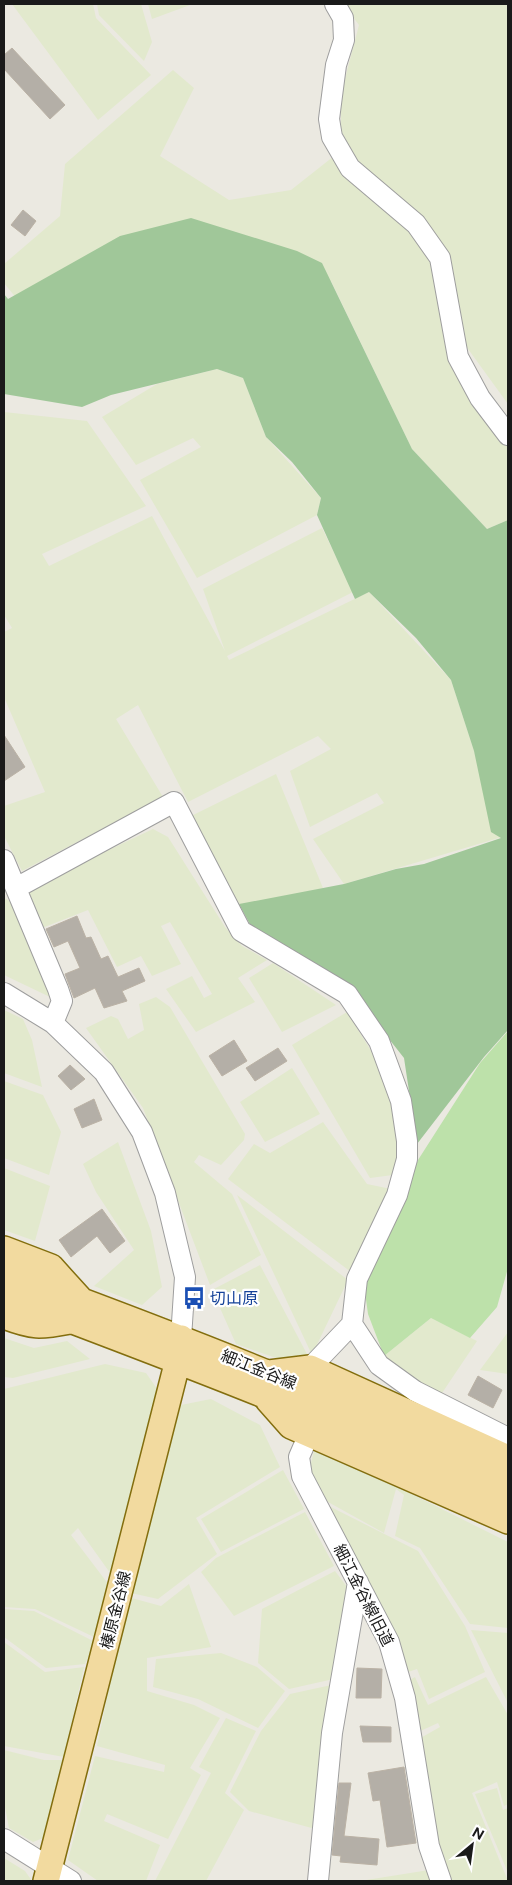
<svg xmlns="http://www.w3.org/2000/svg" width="512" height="1885" viewBox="0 0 512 1885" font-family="'Public Sans','Noto Sans JP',sans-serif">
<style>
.farmland{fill:#e2e9cd}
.grass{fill:#bde1aa}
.forest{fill:#a0c799}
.building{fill:#b4afa7;stroke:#bbb2a5}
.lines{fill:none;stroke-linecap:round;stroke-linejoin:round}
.minor-casing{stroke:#9e9e9e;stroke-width:22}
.major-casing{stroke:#836e0e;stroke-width:28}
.minor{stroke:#fff;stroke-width:20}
.major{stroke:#f2da9f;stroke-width:25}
.labels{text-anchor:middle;stroke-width:4.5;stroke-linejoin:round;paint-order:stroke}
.transit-label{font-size:16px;fill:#164399;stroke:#fff;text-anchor:start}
.street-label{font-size:16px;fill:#1a1a1a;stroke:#fff}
</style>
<rect width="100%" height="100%" fill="#ebe9e1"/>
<path class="farmland" d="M12,4H93L96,18L151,75L98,120Z
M97,4H141L152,42L144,61L99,15Z
M148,4H190V5L152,19Z
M343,4H508V404L455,331L508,438V520L487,529L412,449L331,281L17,299L4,283V264L60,216L65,164L173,70L194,88L160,156L229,200L291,190L348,145L341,130V94L359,25Z
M217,369L243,378L266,437L321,498L317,515L197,578L140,480L201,447L193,438L136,465L102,417L157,384Z
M4,412L87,421L146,506L42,554L49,566L152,516L225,651L203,589L322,528L353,592L227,656L229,660L369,592L451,680L502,837L344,884L313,839L384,803L377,793L310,827L290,771L331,749L318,736L188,802L138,705L116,719L163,797L22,871L4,836V806L45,792L4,697V632L12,628L4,615Z
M276,774L323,888L231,910L183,820Z
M153,829L168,837L225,927L242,946L267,960L238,978L255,1002L196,1032L166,989L192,976L204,998L212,994L170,922L161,926L181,964L152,976L141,956L117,967L88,910L42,928L27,898L30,887Z
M4,898L14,903L53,991L50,997L4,975Z
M273,963L336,1005L282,1032L249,978Z
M156,997L170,1007L245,1134L244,1140L221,1165L199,1155L194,1162L232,1194L261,1255L210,1285L143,1108L86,1028L111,1016L118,1019L128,1039L144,1030L139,1004Z
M4,1010L23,1019L32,1040L42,1087L4,1073Z
M347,1012L378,1062L403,1129L393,1175L370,1178L292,1045Z
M292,1068L320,1114L265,1142L240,1102Z
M4,1081L43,1095L61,1132L49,1175L4,1158Z
M323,1122L367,1184L391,1189L351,1272L228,1179L254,1144L270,1153Z
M118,1142L151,1231L162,1287L142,1305L94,1286L134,1250L96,1192L83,1164Z
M4,1168L50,1186L35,1241L4,1230Z
M237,1195L348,1280L312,1355Z
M260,1265L308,1356L293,1364L236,1344L212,1290Z
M431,1318L477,1341L440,1396L420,1386L384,1356Z
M508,1332V1374L480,1370Z
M4,1338L34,1348L67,1341L90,1359L13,1378L4,1377Z
M105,1364L146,1373L160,1393L113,1577L78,1528L71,1535L109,1585L96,1638L35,1609L4,1607V1389Z
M211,1399L260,1425L280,1467L196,1518L217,1554L158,1599L131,1593L181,1405Z
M315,1446L508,1542V1628L470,1624L420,1548L395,1536L404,1495L396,1489L384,1533L319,1497L309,1472Z
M283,1470L304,1509L221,1552L201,1519Z
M321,1502L418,1551L465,1626L485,1672L429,1699L417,1669L405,1673Z
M305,1512L334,1566L234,1616L201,1572L216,1558Z
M335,1571L353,1595L338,1678L289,1689L258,1663L262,1609Z
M189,1584L211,1647L147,1658V1691L194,1705L220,1718L190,1768L201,1775L168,1839L107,1814L104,1821L160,1845L146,1881H98L68,1860L95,1756L164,1772L165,1765L97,1746L128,1597L161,1606Z
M4,1609L34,1611L95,1642L85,1664L46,1668L4,1637Z
M471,1630L508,1633V1703Z
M4,1642L45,1672L84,1667L64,1757L4,1746Z
M221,1653L257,1667L285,1691L258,1728L198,1699L153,1687L156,1659Z
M415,1677L428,1705L486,1677L508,1715V1804L504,1806L497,1782L472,1793L508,1881H447L417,1740L440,1727L438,1723L416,1733L408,1681Z
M336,1684L319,1830L249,1811L230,1792L261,1731L290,1694Z
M226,1718L256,1731L225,1793L244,1810L206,1881H155L211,1773L199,1767Z
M4,1750L44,1760H63L46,1837L33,1842L9,1828L4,1802Z
M497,1788L503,1810L508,1808V1873L475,1794Z
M4,1858L25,1871L32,1881H4Z
M429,1870L435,1881H360Z"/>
<path class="grass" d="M508,1031V1268L497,1307L470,1338L431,1318L384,1356L368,1314L364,1285L377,1249L418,1160L480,1063Z"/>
<path class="forest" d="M191,218L297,251L322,263L412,449L487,529L508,520V1030L484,1057L417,1144L404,1058L356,997L253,930L239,904L344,884L396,869L424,864L501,838L491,832L474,751L451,680L416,638L369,592L355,599L317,515L321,498L292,462L266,437L243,378L217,369L111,395L82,407L4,394V294L8,299L120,236Z"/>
<path class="building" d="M12,48L65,105L50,119L4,69V55Z
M23,210L36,221L25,236L11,225Z
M4,735L25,767L4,781Z
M77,916L86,938L91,937L101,959L108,956L118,977L139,968L145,981L122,991L127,1001L104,1008L95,988L74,998L65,974L80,968L68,941L54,947L46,929Z
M234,1040L247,1061L222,1076L209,1056Z
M278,1048L287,1061L255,1081L246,1068Z
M70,1065L85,1079L71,1090L58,1076Z
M94,1099L102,1120L82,1128L74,1109Z
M102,1209L125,1241L110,1253L97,1236L71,1257L59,1240Z
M478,1376L502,1390L493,1408L468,1395Z
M357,1668L382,1669L381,1698H356Z
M360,1726L391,1727V1742H363Z
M404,1767L416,1843L387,1847L380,1800L373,1801L368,1773Z
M339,1783H351L344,1836L379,1839L377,1865L340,1862L341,1856L332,1855Z"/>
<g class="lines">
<defs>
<path id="minor" d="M335,4L343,18L344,40L336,65L329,119L332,137L350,168L416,224L440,258L458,357L480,398L508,435
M4,860L58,989L62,1001L53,1023
M16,888L174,802L241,931L347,994L379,1041L401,1101L407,1141V1159L397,1195L357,1279L352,1324L310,1368
M4,993L53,1023L104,1072L142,1132L165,1193L185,1277L181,1338
M352,1324L379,1365L415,1391L508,1438
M309,1434L299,1457L302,1476L389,1642L405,1698L429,1846L441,1881
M4,1839L71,1881
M318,1881L332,1733L358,1582"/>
<path id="major" d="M4,1249L51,1267L79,1298
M4,1272C175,1335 344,1400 508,1480
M4,1295C174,1359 344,1423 508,1501
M4,1316C33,1327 39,1327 70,1321
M269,1373L310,1368L508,1458
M268,1400L291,1426L508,1521
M46,1881L178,1360L181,1338"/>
</defs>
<use href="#minor" class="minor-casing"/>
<use href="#major" class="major-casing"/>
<use href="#minor" class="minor"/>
<use href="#major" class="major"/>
</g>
<defs>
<symbol id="bus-bare" viewBox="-9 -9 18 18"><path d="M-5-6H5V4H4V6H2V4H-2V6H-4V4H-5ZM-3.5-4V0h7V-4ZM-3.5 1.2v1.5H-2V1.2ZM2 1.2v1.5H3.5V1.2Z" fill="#1a4fb4" stroke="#fff" stroke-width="2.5" paint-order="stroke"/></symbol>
</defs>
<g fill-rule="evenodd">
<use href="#bus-bare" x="178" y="1282" width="32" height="32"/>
</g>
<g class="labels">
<g class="transit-label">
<text x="210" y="1304">切山原</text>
</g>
<g class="street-label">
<text transform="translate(259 1369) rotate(22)" y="6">細江金谷線</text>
<text transform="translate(364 1595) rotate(63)" y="6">細江金谷線旧道</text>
<text transform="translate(115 1610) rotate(-76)" y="6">榛原金谷線</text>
</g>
</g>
<rect width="512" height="1885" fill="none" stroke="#1a1a1a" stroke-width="10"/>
<g transform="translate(472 1845) rotate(29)" stroke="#ffffff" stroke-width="4" paint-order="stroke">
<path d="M0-4L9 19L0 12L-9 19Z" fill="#1a1a1a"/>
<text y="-8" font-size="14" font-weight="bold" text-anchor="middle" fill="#1a1a1a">N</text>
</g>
</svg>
